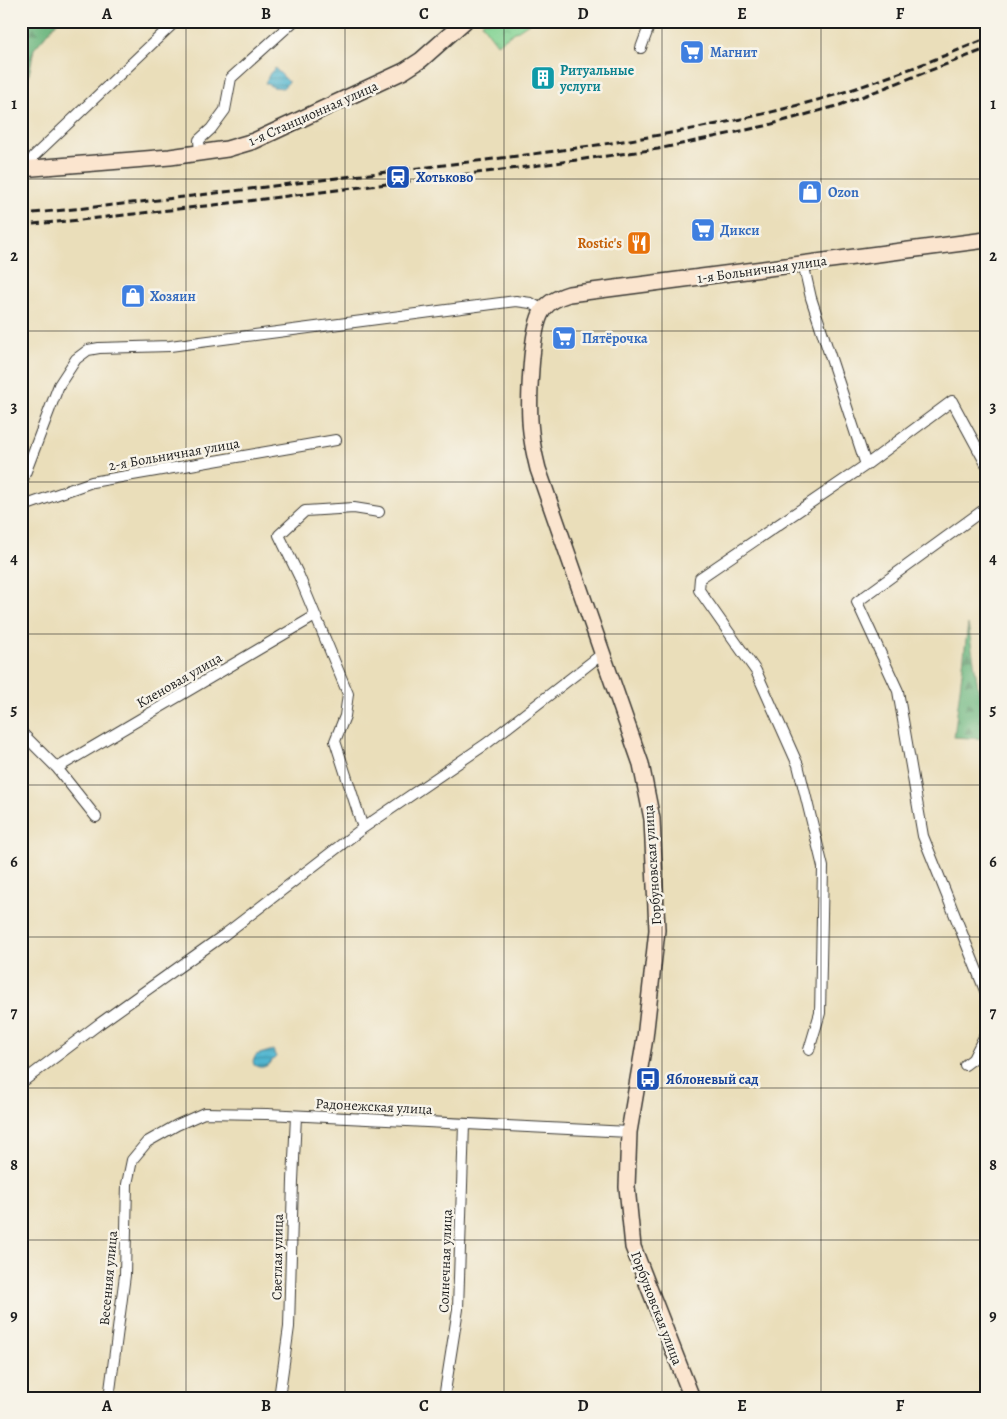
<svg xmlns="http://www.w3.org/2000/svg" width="1007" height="1419" viewBox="0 0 1007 1419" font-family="Alegreya,serif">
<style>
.forest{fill:url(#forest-firs);stroke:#42684c}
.park{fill:url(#park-crowns);stroke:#4f7858}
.water{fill:url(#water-rules);stroke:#366976}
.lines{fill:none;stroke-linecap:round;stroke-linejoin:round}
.minor-casing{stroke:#3b3934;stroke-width:12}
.secondary-casing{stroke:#3b3934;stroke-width:18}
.minor{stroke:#fff;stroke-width:10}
.secondary{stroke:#fbe5cf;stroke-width:15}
.rail{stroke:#1c1c1c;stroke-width:3;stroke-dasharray:8 4;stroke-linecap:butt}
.grid{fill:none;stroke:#1c1c1c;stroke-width:1;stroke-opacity:0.55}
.labels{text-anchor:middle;stroke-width:5;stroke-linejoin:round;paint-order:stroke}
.shop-label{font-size:14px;font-weight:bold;fill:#366cbe;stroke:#f7f3e8;text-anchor:start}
.culture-label{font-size:14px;font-weight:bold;fill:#0d838f;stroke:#f7f3e8;text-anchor:start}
.street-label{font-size:14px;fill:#1c1c1c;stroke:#f7f3e8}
.transit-label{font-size:14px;font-weight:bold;fill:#164399;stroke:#f7f3e8;text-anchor:start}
.food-label{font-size:14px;font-weight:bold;fill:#c56008;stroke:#f7f3e8;text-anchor:end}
.neatline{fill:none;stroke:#1c1c1c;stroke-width:2}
.grid-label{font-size:16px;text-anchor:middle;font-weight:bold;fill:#1c1c1c}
</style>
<defs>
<pattern id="forest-firs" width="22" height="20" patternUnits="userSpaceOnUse" patternTransform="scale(1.25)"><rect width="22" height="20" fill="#69b57d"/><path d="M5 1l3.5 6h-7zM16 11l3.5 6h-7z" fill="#569266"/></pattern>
<pattern id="park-crowns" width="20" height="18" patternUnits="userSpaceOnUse" patternTransform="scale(1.25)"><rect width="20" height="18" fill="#82d393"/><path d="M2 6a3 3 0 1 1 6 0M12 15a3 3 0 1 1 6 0" fill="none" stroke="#70b57e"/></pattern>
<pattern id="water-rules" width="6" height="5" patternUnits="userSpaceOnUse" patternTransform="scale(1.25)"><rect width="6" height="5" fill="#51b6d0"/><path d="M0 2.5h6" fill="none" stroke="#4293a8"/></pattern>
</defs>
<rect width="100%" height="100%" fill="#f7f3e8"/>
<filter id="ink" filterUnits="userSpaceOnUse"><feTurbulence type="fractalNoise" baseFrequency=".02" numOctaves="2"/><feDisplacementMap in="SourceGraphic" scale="10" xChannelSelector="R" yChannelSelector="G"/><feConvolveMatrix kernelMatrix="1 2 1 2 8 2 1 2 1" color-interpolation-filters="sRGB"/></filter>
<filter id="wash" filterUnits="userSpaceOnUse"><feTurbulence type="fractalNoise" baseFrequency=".0096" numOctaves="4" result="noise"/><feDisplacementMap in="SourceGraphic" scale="20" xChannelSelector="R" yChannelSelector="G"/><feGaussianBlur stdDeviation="1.12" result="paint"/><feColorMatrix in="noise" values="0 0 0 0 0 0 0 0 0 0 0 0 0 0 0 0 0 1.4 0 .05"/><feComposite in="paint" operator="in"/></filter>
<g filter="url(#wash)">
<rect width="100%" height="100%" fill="#eadeba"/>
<path class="forest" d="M21,21H58L34,49L26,90L21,101Z
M968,624L979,693H986V739L954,737Z"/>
<path class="park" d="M484,21H532L497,44L482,24Z"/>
<path class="water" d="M275,68L289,82L283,88L273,87L265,83L270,73Z
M273,1050L276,1057C269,1064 264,1071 254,1065L253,1061L256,1055Z"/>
</g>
<g filter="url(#ink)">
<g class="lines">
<defs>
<path id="minor" d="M641,48L651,21
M200,154L199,140L211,129L225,110L231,78L294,21
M26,169L34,156L176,21
M803,263L811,298L866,465L700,578L699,590L756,671L798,765L823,867L820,1013L809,1050
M866,465L952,401L986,464
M21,484L59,385L76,359L88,350L99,348L170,346L516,301L531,303L543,310
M21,507L92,482L336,440
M986,508L857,602L898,691L923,836L986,993
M21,732L57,768L96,817
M57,768L315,616
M363,828L335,741L345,716L348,694L299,576L279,535L305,511L354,508L379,512
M965,1065L973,1059L986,1033
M21,1083L99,1024L224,935L363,828L486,744L602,654
M109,1398L125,1275L127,1184L132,1160L147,1142L177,1125L204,1113L267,1114L629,1132
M279,1398L289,1327L293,1181L296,1116
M444,1398L458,1309L464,1124"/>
<path id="secondary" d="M21,169L170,157L227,149L254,141L404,71L421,60L465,21
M692,1398L633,1247L627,1187L629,1132L645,1038L657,930L652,819L641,764L538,469C535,457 532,444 531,432C528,408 530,328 543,310C549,301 559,297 569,294L986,240"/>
</defs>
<use href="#minor" class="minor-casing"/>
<use href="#secondary" class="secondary-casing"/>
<use href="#minor" class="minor"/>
<use href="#secondary" class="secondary"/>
<path class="rail" d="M21,214C138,204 254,188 370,174C523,155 679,140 828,97C881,81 934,60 986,39
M21,225L80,220L214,205L518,168L658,149L765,126L840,105L986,49"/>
</g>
</g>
<path class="grid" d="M186,21V1398M345,21V1398M504,21V1398M662,21V1398M821,21V1398M21,179H986M21,331H986M21,482H986M21,634H986M21,785H986M21,937H986M21,1088H986M21,1240H986"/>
<defs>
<symbol id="supermarket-square" viewBox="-11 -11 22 22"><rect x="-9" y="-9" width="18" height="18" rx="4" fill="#3f7fe0" stroke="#f7f3e8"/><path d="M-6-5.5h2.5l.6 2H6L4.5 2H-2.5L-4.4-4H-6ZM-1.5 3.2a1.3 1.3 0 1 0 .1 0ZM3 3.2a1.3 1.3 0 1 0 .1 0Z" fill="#fff"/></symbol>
<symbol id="building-square" viewBox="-11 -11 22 22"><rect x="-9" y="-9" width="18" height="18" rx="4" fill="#0f9aa8" stroke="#f7f3e8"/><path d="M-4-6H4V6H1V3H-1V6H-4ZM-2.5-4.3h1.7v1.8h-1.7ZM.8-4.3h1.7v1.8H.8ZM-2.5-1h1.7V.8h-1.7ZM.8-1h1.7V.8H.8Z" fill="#fff"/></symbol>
<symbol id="station-square" viewBox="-11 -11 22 22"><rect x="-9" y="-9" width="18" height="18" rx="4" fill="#1a4fb4" stroke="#f7f3e8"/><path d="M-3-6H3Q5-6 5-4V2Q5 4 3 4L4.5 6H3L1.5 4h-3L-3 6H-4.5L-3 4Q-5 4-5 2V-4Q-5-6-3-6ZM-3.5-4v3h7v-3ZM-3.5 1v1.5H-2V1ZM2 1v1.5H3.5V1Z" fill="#fff"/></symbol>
<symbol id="shop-square" viewBox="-11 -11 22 22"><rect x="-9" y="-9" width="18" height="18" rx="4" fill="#3f7fe0" stroke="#f7f3e8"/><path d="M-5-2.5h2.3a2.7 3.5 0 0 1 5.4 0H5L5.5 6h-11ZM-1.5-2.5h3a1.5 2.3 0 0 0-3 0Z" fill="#fff"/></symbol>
<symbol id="restaurant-square" viewBox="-11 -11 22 22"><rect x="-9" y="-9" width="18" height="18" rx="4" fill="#e8710a" stroke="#f7f3e8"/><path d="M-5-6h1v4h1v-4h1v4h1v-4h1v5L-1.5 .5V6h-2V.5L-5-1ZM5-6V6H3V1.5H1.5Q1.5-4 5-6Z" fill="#fff"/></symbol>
<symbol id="bus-square" viewBox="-11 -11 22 22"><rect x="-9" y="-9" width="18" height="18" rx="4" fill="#1a4fb4" stroke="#f7f3e8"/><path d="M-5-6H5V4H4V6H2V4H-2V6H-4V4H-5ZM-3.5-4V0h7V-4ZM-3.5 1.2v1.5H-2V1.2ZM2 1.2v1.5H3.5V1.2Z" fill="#fff"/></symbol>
</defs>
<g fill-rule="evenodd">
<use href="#supermarket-square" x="678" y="38" width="28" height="28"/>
<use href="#building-square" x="529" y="64" width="28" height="28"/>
<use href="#station-square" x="384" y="163" width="28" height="28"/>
<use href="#shop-square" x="796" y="178" width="28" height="28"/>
<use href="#supermarket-square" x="689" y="216" width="28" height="28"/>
<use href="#restaurant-square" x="625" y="229" width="28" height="28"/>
<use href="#shop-square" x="119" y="282" width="28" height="28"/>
<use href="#supermarket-square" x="550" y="324" width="28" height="28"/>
<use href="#bus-square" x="634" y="1065" width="28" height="28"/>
</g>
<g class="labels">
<g class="shop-label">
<text x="710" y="57">Магнит</text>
<text x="828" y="197">Ozon</text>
<text x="720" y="235">Дикси</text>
<text x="150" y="301">Хозяин</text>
<text x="582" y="343">Пятёрочка</text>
</g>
<g class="culture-label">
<text x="560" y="75">Ритуальные<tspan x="560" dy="16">услуги</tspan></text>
</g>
<g class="street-label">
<text transform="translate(313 113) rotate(-24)" y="5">1-я Станционная улица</text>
<text transform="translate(762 269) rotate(-8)" y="5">1-я Больничная улица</text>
<text transform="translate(174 454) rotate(-10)" y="5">2-я Больничная улица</text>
<text transform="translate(179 680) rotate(-30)" y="5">Кленовая улица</text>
<text transform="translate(652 865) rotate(-94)" y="5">Горбуновская улица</text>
<text transform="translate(374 1106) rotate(3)" y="5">Радонежская улица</text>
<text transform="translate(277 1257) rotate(-89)" y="5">Светлая улица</text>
<text transform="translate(445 1261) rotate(-88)" y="5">Солнечная улица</text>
<text transform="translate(108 1278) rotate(-85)" y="5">Весенняя улица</text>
<text transform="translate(657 1308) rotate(69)" y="5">Горбуновская улица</text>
</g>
<g class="transit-label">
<text x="416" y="182">Хотьково</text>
<text x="666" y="1084">Яблоневый сад</text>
</g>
<g class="food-label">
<text x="622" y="248">Rostic's</text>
</g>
</g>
<rect width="1007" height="1419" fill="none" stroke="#f7f3e8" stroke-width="55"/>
<rect x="28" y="28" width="952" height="1364" class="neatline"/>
<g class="grid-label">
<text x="107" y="19">A</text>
<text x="266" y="19">B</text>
<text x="424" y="19">C</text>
<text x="583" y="19">D</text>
<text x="742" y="19">E</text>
<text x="900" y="19">F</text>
<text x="14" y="109">1</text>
<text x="993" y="109">1</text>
<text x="14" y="261">2</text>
<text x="993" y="261">2</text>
<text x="14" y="412">3</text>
<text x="993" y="412">3</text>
<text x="14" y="564">4</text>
<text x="993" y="564">4</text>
<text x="14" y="715">5</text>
<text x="993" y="715">5</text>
<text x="14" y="867">6</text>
<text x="993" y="867">6</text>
<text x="14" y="1018">7</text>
<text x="993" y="1018">7</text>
<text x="14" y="1170">8</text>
<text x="993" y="1170">8</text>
<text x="14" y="1321">9</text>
<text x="993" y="1321">9</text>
<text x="107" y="1411">A</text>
<text x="266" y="1411">B</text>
<text x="424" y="1411">C</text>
<text x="583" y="1411">D</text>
<text x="742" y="1411">E</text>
<text x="900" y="1411">F</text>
</g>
</svg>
